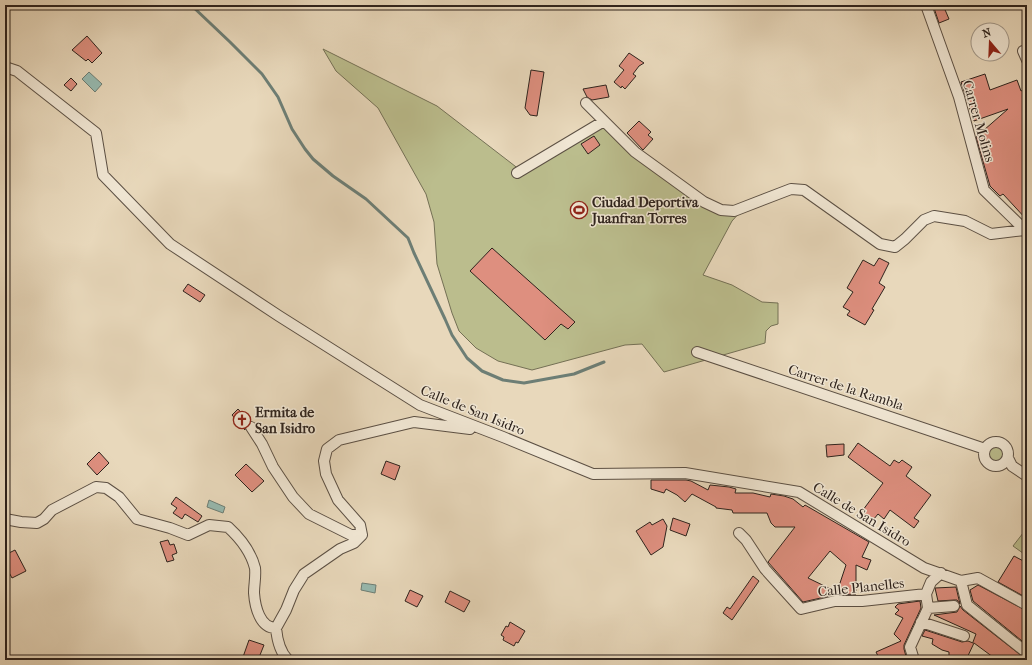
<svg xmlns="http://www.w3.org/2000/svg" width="1032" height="665" viewBox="0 0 1032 665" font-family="'IM FELL French Canon',serif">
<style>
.green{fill:#bbbd8d;stroke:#747055}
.water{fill:#97bab0;stroke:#6d7e75}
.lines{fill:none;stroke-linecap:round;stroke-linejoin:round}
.stream{stroke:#6d7e75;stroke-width:3}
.building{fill:#de8f7f;stroke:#2e231d;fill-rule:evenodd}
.minor-casing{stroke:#5c5044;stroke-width:12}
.minor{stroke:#f0e6d3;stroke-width:10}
.labels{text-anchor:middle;stroke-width:3;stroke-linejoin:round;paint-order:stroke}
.street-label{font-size:14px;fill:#2e231d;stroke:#f0e6d3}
.poi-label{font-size:14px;font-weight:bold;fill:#2e231d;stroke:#f0e6d3;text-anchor:start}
</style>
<rect width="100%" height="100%" fill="#e8d8bb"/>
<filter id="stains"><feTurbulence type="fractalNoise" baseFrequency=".005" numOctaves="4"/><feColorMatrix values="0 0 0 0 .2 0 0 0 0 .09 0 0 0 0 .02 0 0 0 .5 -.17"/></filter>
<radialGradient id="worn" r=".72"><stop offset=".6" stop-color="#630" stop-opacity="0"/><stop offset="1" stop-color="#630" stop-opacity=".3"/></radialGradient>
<path class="green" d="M323,49L437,106L524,173L592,128L605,127L626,150H630L712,209L741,211L732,221L703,275L732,285L762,302L778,303V324L771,326L766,331L765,343L664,372L642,344L625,345L532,370L498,361L476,348L459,331L452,313L437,264L434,222L426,194L378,108L336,71Z
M989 454a7 7 0 1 1 14 0a7 7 0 1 1-14 0Z
M1027,528V556L1013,546Z"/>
<path class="water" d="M89,72L102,84L95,92L82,79Z
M209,500L225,507L223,513L207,507Z
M362,583L376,585L375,593L361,590Z"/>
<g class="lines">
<path class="stream" d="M191,5L230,42L262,74L278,97L292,129L305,149L313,159L333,176L366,199L408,238L414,253L445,319L452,335L467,358L482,371L503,380L524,383L574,374L604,362"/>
</g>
<path class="building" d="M933,5H943L949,19L939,23Z
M87,36L102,53L92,63L88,59L86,61L72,50Z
M629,53L644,63L639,66L633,74L636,76L625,89L622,86L621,88L614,82L624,70L619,66Z
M531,70L544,72L537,116L530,115L525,108Z
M985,74L990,90L1017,80L1021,91L1027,88V220L1003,194L1000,196L990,186L976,137L1008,109L974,121L961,82Z
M71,78L77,84L71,91L64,85Z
M606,85L609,97L592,100L587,97L583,89Z
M639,121L651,132L648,135L653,139L643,150L627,133Z
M594,136L600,145L588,154L581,144Z
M492,248L575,322L568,329L561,324L545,340L470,271Z
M879,258L889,263L879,283L885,287L872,309L874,310L865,325L847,315L850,311L843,307L853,292L847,288L863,260L874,266Z
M188,284L205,295L200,302L183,291Z
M238,409L249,421L245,424V430L232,415Z
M858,443L890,466L894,460L899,463L902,460L912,467L906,476L931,495L914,518L919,521L914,528L890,510L884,519L878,514L869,525L860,514L883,483L848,457Z
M844,444V455L827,457L826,445Z
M99,452L109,463L97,475L87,464Z
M386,461L400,466L395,480L381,474Z
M246,464L264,481L252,492L235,475Z
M651,480H686L691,481L708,490L710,485L729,487L736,489L735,493H753L770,497L771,494L784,496L793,499L803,507L805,505L869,542L862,557L871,560L867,570L856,565V594L834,595L803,602L768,562L795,527H775L771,523L767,513H733L732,510L716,508V507L692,494L685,502L677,495L666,489L664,493L651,489ZM830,551L846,565L837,592L808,578Z
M176,497L202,516L198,522L185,514L182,519L173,513L177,508L171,504Z
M673,518L690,524L686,536L670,530Z
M663,519L667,526L663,547L651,555L636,531L650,522L652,525Z
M168,540L170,545L174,544L177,553L172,555L174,560L167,562L160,542Z
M15,550L26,571L12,578L5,565V555Z
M1014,556L1027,563V598L998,582Z
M753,576L759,581L732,620L723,613L727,607L730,609Z
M978,585L1027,611V645L973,601L970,590Z
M956,587L960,604L957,600H954L938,601L935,588Z
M410,590L423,596L417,607L405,601Z
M450,591L470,601L464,612L445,602Z
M920,601L921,608L904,645V649L907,660H880L876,652L901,641L894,634L903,618L895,614L899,610L895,607L898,604Z
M960,606L963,610L1027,660H997L974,643L966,660H957L949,656V652L942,650L932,644L933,639L922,636L925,630L962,642L968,641L973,643V642L976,634L934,615L957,612Z
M510,622L525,631L518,643L516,642L514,646L503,640L504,637L501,635L506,626L508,627Z
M249,640L264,645L258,660H251L243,657Z"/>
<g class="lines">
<defs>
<path id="minor" d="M926,5L959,97L984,190L1027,232
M1023,51L1027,60
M5,67L17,71L96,133L103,175L170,244L279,316L420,405L503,437L593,474L685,473L799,492L924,568L961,581
M586,103L635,152L704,202L721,210L734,211L791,189L804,190L880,244L895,247L905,239L924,220L934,216L965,221L991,234L1025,230
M517,173L604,121
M697,352L985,449
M251,427L262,444L273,467L293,497L309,514L351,535H362
M984 454a12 12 0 1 1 24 0a12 12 0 1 1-24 0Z
M1008,458L1012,466L1027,476
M5,519L21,522L37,523L44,519L52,510L96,487L106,488L119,497L137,519L170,528L188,535L209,525L228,527C240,538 251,552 255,568C256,576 254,585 254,593C255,607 260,628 276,628L286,610L294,590L304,574L340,549L354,543L362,535L360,525L338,500L326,474L324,461L327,449L339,440L414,422L470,429
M739,533L746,540L765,569L801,609L835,601H862L926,594L931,582L941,573
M961,581L967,605L1027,653
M961,581L978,578L1027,605
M928,608L954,606
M921,622L964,636
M276,628C277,639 280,652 288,660
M914,660L910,647L928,608L926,594"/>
</defs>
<use href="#minor" class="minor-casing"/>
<use href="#minor" class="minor"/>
</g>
<defs>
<symbol id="stadium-ring" viewBox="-11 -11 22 22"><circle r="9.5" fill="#f0e6d3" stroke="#8f2418" stroke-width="1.5"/><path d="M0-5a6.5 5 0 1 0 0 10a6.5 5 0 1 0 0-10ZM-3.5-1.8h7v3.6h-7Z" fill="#8f2418"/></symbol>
<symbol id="church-ring" viewBox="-11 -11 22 22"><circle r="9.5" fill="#f0e6d3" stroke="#8f2418" stroke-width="1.5"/><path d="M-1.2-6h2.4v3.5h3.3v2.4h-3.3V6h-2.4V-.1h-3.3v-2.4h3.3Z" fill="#8f2418"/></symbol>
</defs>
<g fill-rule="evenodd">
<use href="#stadium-ring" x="569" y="200" width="20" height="20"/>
<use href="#church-ring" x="232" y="410" width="20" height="20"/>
</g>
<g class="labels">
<g class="street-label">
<text transform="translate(979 121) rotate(74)" y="5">Carrer Molins</text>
<text transform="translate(846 387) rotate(18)" y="5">Carrer de la Rambla</text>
<text transform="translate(473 410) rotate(22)" y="5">Calle de San Isidro</text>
<text transform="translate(862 514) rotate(31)" y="5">Calle de San Isidro</text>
<text transform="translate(861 587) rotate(-6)" y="5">Calle Planelles</text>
</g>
<g class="poi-label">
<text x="592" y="207">Ciudad Deportiva<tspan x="592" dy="16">Juanfran Torres</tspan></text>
<text x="255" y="417">Ermita de<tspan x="255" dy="16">San Isidro</tspan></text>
</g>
</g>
<rect width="1032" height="665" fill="none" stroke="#e8d8bb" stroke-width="20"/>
<rect x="6" y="6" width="1020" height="653" fill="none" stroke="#2e231d" stroke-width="2"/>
<rect x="10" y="10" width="1012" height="645" fill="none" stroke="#2e231d"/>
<g transform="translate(990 42) rotate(341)"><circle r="19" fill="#f0e6d3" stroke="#a2988a"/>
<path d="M0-3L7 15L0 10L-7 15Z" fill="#8f2418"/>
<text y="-6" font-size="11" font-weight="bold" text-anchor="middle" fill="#2e231d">N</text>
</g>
<rect width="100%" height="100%" filter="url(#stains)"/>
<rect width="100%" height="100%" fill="url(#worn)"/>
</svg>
